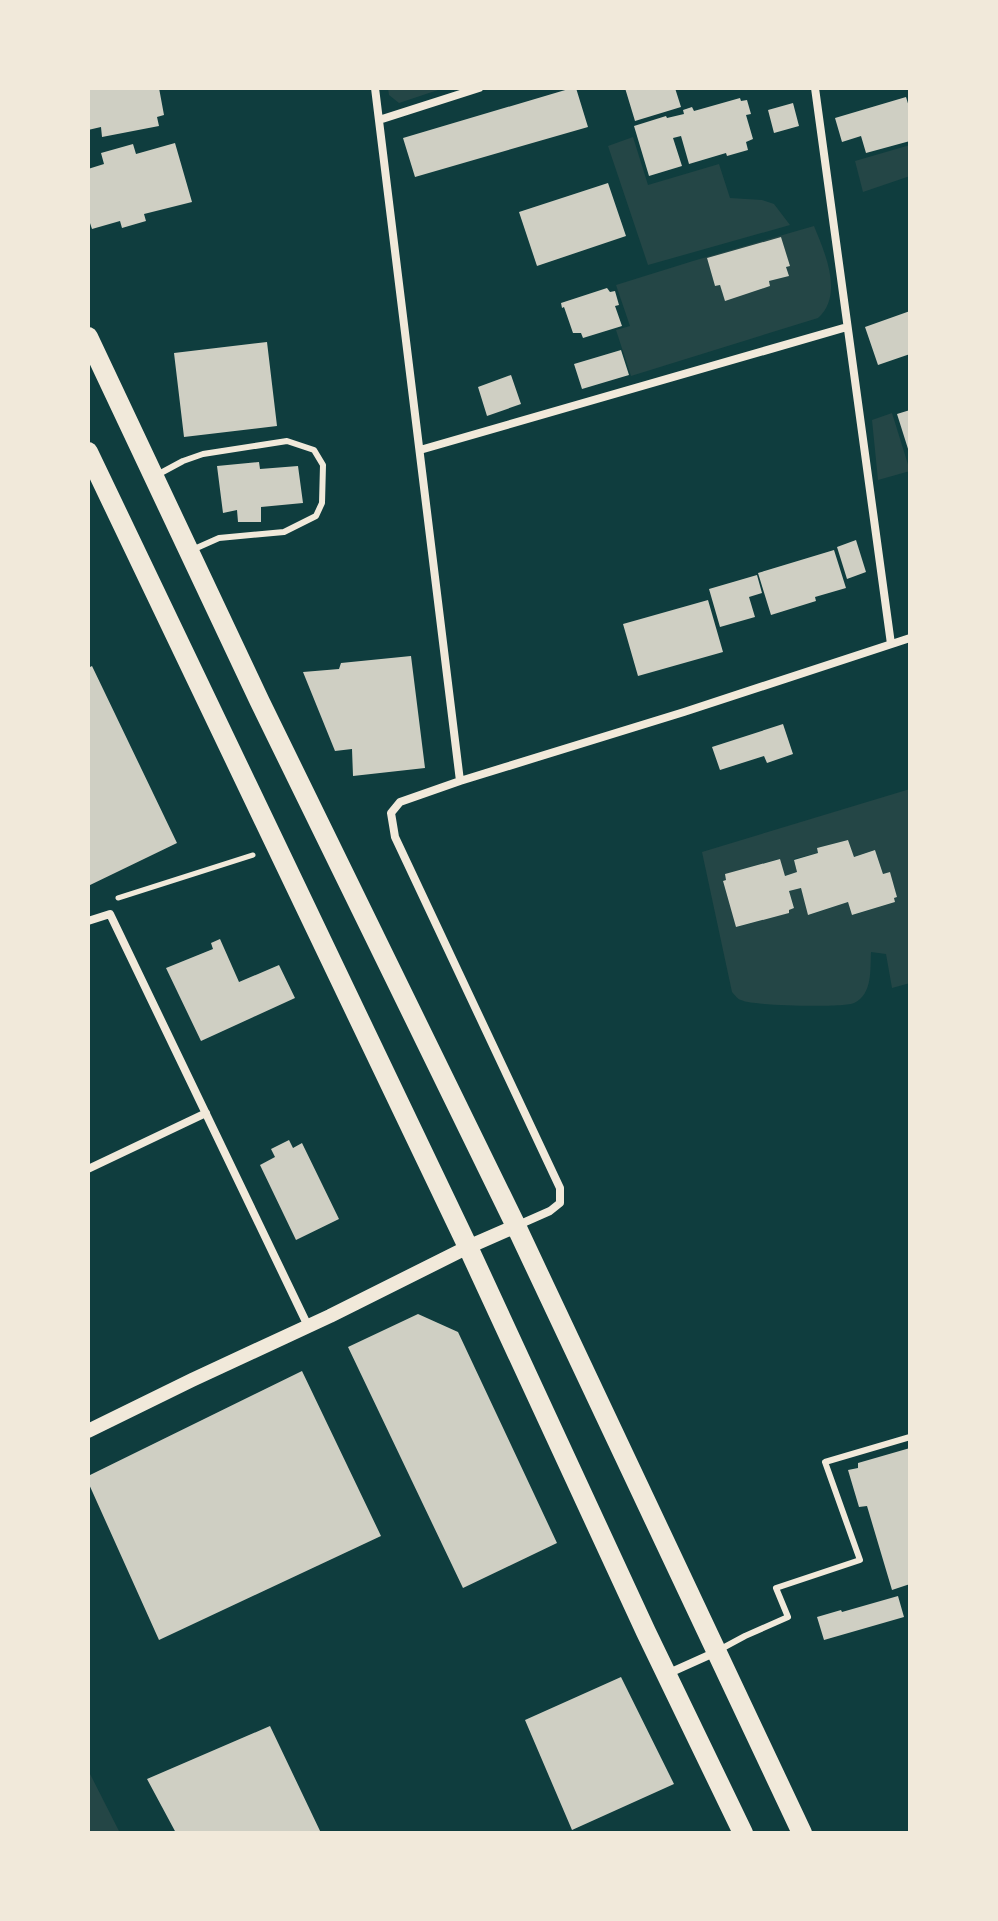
<svg xmlns="http://www.w3.org/2000/svg" width="998" height="1921" viewBox="0 0 998 1921" font-family="Karla,sans-serif">
<style>
.green{fill:#244646;fill-rule:evenodd}
.building{fill:#cfcfc3}
.lines{fill:none;stroke-linecap:round;stroke-linejoin:round}
.path{stroke:#f1e9da;stroke-width:5}
.service{stroke:#f1e9da;stroke-width:6}
.minor{stroke:#f1e9da;stroke-width:8}
.tertiary{stroke:#f1e9da;stroke-width:14}
.primary{stroke:#f1e9da;stroke-width:20}
</style>
<rect width="100%" height="100%" fill="#0f3d3e"/>
<path class="green" d="M388,88H444L399,103L389,95Z
M633,137L648,185L719,164L730,198L762,200L774,204L790,225L648,265L608,146Z
M910,145V176L863,192L855,161Z
M814,226C825,253 844,295 818,318L631,376L616,330L630,326L616,285L693,261ZM781,237L789,265L786,267L788,276L769,281L770,286L749,293L747,288L723,295L720,285L715,286L707,258Z
M892,413L910,471L878,480L872,420Z
M910,789V983L892,988L886,954L871,952C870,969 873,994 854,1003C844,1008 752,1006 741,1000C737,999 735,995 732,992L702,852ZM848,840L854,857L875,850L883,874L890,872L897,897L894,898L895,902L853,915L848,902L809,915L801,888L789,891L794,907L789,910L788,913L737,927L723,882L726,880V874L779,859L785,876L797,872L794,859L818,853L817,848Z
M88,1770L120,1833H88Z"/>
<path class="building" d="M88,88H159L164,115L157,117L159,126L102,137L101,127L88,130Z
M572,88H576L588,127L415,177L403,138Z
M625,88H675L681,107L635,121Z
M906,97L910,110V141L866,153L861,136L842,142L835,118Z
M740,98L741,101L747,100L751,114L746,115L753,139L746,142L748,150L727,156L726,153L689,164L681,136L673,138L682,166L649,176L634,126L666,116L667,118L684,114L683,110L692,107L694,111Z
M793,103L799,126L774,133L768,110Z
M175,143L192,202L144,214L146,221L122,228L120,221L92,229L88,217V169L104,164L101,153L133,144L136,154Z
M608,183L626,236L537,266L519,212Z
M781,237L790,266L786,267L789,276L769,281L770,286L725,301L720,285L715,286L707,258Z
M607,288L610,292L615,291L619,305L615,306L622,326L583,338L581,333H573L564,307L562,308L561,303Z
M910,311V354L878,365L865,327Z
M267,342L277,426L184,437L174,353Z
M621,350L629,375L582,389L574,364Z
M511,375L521,404L487,416L478,387Z
M910,410V452H909L897,414Z
M259,462L260,469L298,466L303,503L261,507V522H238L237,510L223,513L217,466Z
M856,540L866,572L847,579L837,547Z
M834,550L846,588L815,597L816,601L771,615L758,573Z
M757,575L762,593L749,597L755,617L720,627L709,589Z
M708,600L723,652L638,676L623,624Z
M411,656L425,768L353,776L352,749L335,751L303,672L339,669L341,663Z
M92,666L177,843L88,886V668Z
M783,724L793,754L767,763L764,756L720,770L712,747Z
M848,840L854,857L875,850L883,874L890,872L897,897L894,898L895,902L852,915L848,902L808,915L801,888L789,891L794,908L789,910V913L736,927L723,881L726,880L725,874L780,859L785,876L797,872L794,860L818,853L817,848Z
M220,939L239,982L279,965L295,998L201,1041L166,968L213,949L211,943Z
M289,1140L293,1148L302,1143L339,1219L296,1240L260,1165L275,1157L271,1149Z
M418,1314L458,1332L557,1543L463,1588L348,1347Z
M302,1371L381,1536L159,1640L88,1482V1476Z
M910,1448V1584L892,1590L867,1506L859,1507L848,1470L858,1468V1463Z
M898,1596L904,1617L824,1640L817,1617L841,1610L842,1612Z
M621,1677L674,1784L572,1830L525,1720Z
M270,1726L321,1833H176L147,1779Z"/>
<g class="lines">
<path class="path" d="M118,898L253,855"/>
<path class="service" d="M157,475L183,461L203,454L287,441L314,450L323,465L322,503L316,516L284,532L219,538L192,550
M719,1650L745,1636L788,1617L776,1588L860,1560L825,1462L910,1437"/>
<path class="minor" d="M375,88L460,781
M815,88L891,644
M379,120L479,88
M420,450L847,327
M88,921L110,914L308,1326
M88,1169L206,1113
M516,1226L550,1211L560,1203V1188L395,837L391,813L400,802L460,781L684,712L910,638
M667,1674L716,1652"/>
<path class="tertiary" d="M88,1431L192,1380L330,1316L468,1247L516,1226"/>
<path class="primary" d="M88,337L260,702L516,1226L802,1833
M88,452L468,1247L646,1632L743,1833"/>
</g>
<rect width="998" height="1921" fill="none" stroke="#f1e9da" stroke-width="180"/>
</svg>
